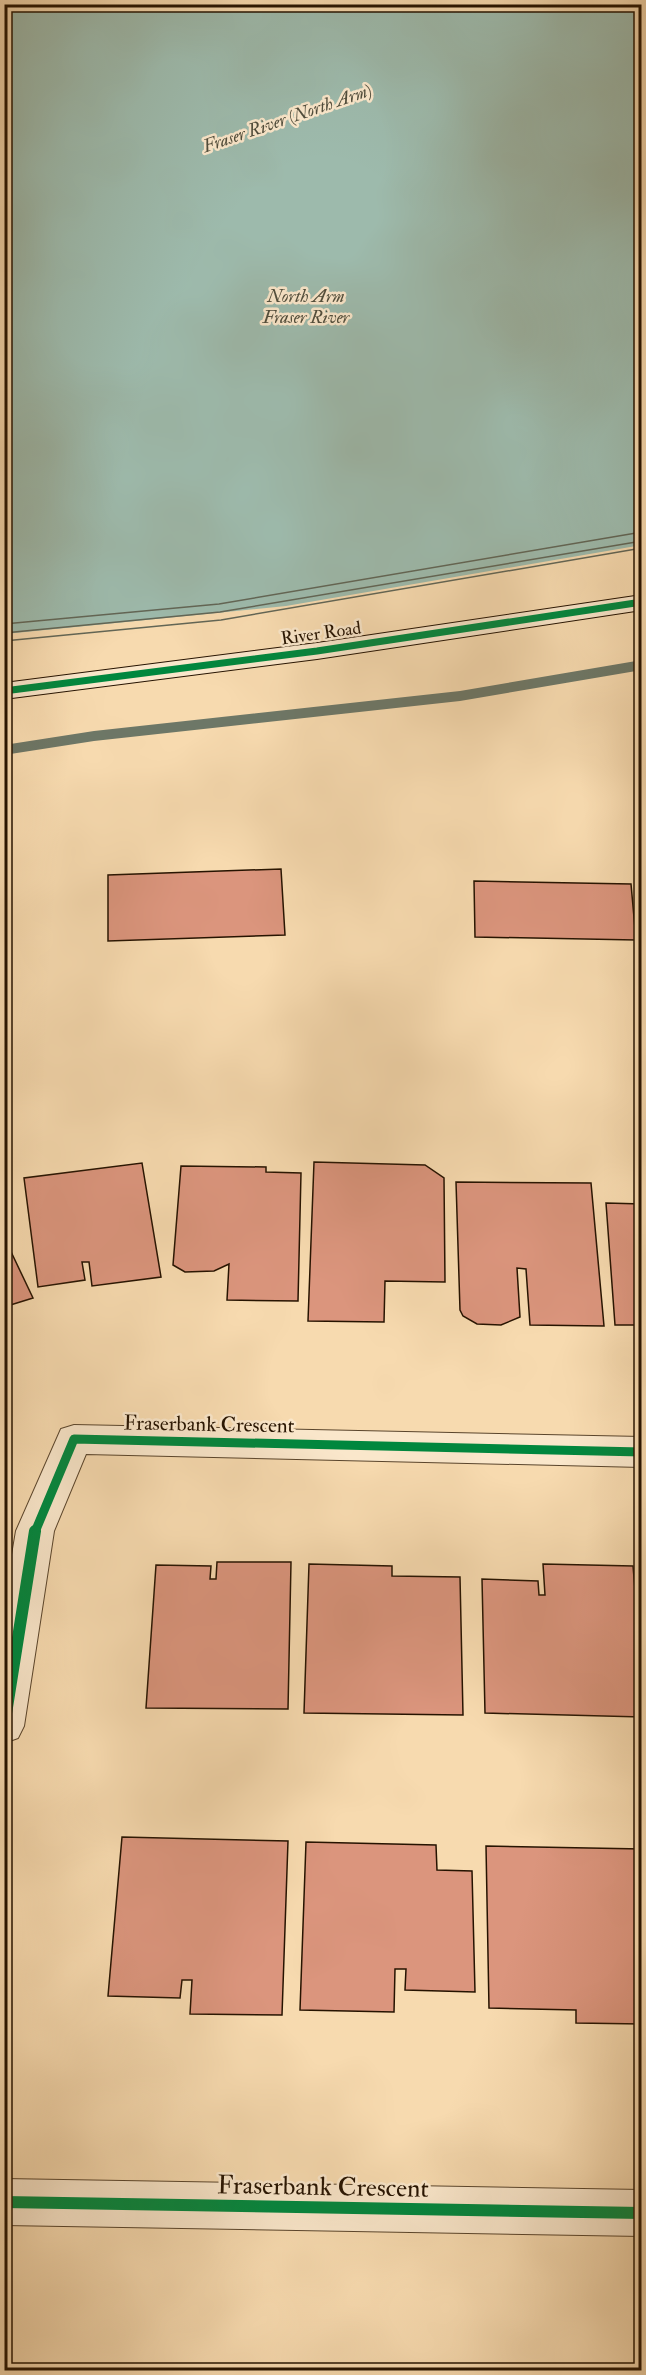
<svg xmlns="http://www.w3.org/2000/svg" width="646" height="2375" viewBox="0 0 646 2375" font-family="'IM FELL Double Pica',serif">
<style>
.water{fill:#9dbaac;stroke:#6d7767;stroke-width:1.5}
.pier{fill:#f7daaf}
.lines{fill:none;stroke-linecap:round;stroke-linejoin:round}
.shore{stroke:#626656;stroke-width:1.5}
.stream{fill:#6d7767;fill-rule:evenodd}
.building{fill:#db957d;stroke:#261300;stroke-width:1.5}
.street-casing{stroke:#5a452c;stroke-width:2}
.secondary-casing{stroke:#261300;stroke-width:2}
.street{fill:#fae7cb;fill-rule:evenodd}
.secondary{fill:#fae7cb;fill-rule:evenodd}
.cycleway-far2-casing{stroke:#fae7cb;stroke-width:10}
.cycleway-far1-casing{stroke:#fae7cb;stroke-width:13}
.cycleway-casing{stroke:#fae7cb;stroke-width:16}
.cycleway-far2{stroke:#00873e;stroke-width:7}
.cycleway-far1{stroke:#00873e;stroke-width:9}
.cycleway{stroke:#00873e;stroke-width:12}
.labels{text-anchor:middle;stroke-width:5;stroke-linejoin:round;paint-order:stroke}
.far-water-label{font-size:18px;font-style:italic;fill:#504d3c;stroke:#fae7cb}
.far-street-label{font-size:18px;fill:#261300;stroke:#fae7cb}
.street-label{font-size:21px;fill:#261300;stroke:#fae7cb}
.near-street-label{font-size:26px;fill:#261300;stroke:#fae7cb}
</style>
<rect width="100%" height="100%" fill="#f7daaf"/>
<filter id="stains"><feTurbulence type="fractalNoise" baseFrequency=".00333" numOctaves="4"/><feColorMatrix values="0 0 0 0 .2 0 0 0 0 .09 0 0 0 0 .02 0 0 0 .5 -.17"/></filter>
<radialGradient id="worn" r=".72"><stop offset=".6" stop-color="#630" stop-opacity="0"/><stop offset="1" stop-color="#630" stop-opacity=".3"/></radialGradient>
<path class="water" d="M5,5H641V554L222,626L5,647Z"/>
<path class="pier" d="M642,545V557L223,629L4,650L5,634L286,606Z"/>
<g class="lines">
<path class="shore" d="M4,624L219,604L642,532
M4,633L220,612L642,541
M4,641L221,620L642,548"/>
<path class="stream" d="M642,660V670L460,701L94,741L4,755V745L94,731L460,691Z"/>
</g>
<path class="building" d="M281,869L285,935L108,941V875Z
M4,881L8,934L4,935Z
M474,881L631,884L636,940L475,937Z
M314,1162L425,1165L444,1178L445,1282L385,1281L384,1322L308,1321Z
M142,1163L161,1277L92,1286L89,1262H82L85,1280L38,1287L24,1178Z
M181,1166L266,1167V1172L301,1173L298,1301L227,1300L229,1264L214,1271L185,1272L173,1265Z
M456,1182L591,1183L604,1326L530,1325L526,1269L517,1268L520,1317L501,1325L477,1324L463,1316L460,1310Z
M606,1203L642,1204V1325H615Z
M4,1237L33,1298L4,1307Z
M217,1562H291L288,1709L146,1708L156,1565L211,1566L210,1579H216Z
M309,1564L392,1566V1576L460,1577L463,1715L304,1713Z
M543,1564L633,1566L642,1672V1717L485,1713L482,1579L538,1581L539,1595H545Z
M122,1837L288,1841L282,2015L190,2014L192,1980H182L180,1998L108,1996Z
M306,1842L436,1845L437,1870L472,1871L475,1992L405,1990L406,1969H395L394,2012L300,2010Z
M486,1846L642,1849V2024L576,2023V2010L489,2008Z"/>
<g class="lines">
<defs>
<path id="street" d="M74,1425L642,1437V1467L86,1454L54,1531L24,1726L18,1738L4,1743V1602L16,1531L61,1429Z
M4,2179L642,2190V2236L4,2225Z"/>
<path id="secondary" d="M642,595V610L317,659L4,699V683L317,643Z"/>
</defs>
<use href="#street" class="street-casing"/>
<use href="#secondary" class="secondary-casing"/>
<use href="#street" class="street"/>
<use href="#secondary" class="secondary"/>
<defs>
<path id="cycleway-far2" d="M4,691L317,651L642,602"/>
<path id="cycleway-far1" d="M35,1532L74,1439L642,1452"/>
<path id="cycleway" d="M4,1726L35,1531
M4,2202L642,2213"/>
</defs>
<use href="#cycleway-far2" class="cycleway-far2-casing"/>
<use href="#cycleway-far1" class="cycleway-far1-casing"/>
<use href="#cycleway" class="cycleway-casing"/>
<use href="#cycleway-far2" class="cycleway-far2"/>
<use href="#cycleway-far1" class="cycleway-far1"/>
<use href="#cycleway" class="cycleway"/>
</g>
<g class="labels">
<g class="far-water-label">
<text transform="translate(287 118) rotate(-19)" y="6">Fraser River (North Arm)</text>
<text x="306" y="302">North Arm<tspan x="306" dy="21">Fraser River</tspan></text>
</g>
<g class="far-street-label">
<text transform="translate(321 633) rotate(-8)" y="6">River Road</text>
</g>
<g class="street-label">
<text transform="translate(209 1424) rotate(1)" y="7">Fraserbank Crescent</text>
</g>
<g class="near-street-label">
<text transform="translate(323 2186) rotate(1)" y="9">Fraserbank Crescent</text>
</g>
</g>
<rect width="646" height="2375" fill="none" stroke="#f7daaf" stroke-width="24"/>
<rect x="6" y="6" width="634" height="2363" fill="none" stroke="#261300" stroke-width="3"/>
<rect x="12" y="12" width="622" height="2351" fill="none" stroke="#261300" stroke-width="1.5"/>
<rect width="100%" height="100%" filter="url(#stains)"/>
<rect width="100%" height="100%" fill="url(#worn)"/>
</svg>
